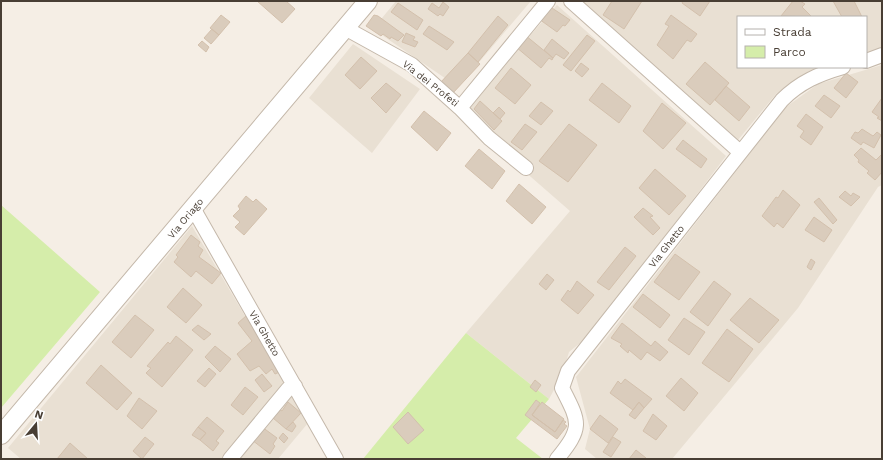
<svg xmlns="http://www.w3.org/2000/svg" width="883" height="460" viewBox="0 0 883 460" font-family="'Work Sans',sans-serif">
<style>
.residential{fill:#e9e0d3}
.green{fill:#d5edaa}
.building{fill:#daccbc;stroke:#d3c0ac}
.lines{fill:none;stroke-linecap:round;stroke-linejoin:round}
.minor-casing{stroke:#c4b8aa;stroke-width:16}
.tertiary-casing{stroke:#c4b8aa;stroke-width:20}
.minor{stroke:#fff;stroke-width:14}
.tertiary{stroke:#fff;stroke-width:18}
.labels{text-anchor:middle;stroke-width:3;stroke-linejoin:round;paint-order:stroke}
.street-label{font-size:10px;fill:#483e34;stroke:#fff}
</style>
<rect width="100%" height="100%" fill="#f5eee5"/>
<path class="residential" d="M396,1H531L458,87L373,29Z
M582,1H882V52L866,58V17H738V67H825L809,71L776,94L738,140Z
M557,5L726,156L591,334L569,352L562,375L549,399L466,333L570,211L460,115Z
M353,44L420,89L372,153L309,98Z
M882,65V185L878,187L798,308L672,459H597L585,449L590,429L576,377L786,107L818,84Z
M192,226L308,423L278,459H21L8,448Z"/>
<path class="green" d="M1,205L100,292L1,408Z
M466,333L549,399L516,438L543,459H363Z"/>
<path class="building" d="M257,1H286L295,9L282,23Z
M612,1H642L624,29L603,15Z
M683,1H710L700,16L682,3Z
M793,1H800L805,4L802,7L811,16L810,17L781,16Z
M833,1H854L862,17H842Z
M443,2L449,7L443,16L440,14L438,16L428,9L432,3L439,8Z
M398,3L423,20L417,30L391,12Z
M549,6L570,20L565,26L563,25L557,32L539,19Z
M221,15L230,22L219,35L210,28Z
M374,15L378,16L404,35L398,41L391,37L390,39L383,34L381,36L366,26Z
M671,15L697,34L691,42L687,40L673,59L657,45L669,26L665,24Z
M498,16L508,25L478,62L468,53Z
M429,26L454,42L447,50L423,34Z
M212,29L219,35L211,44L204,38Z
M406,33L415,37L413,40L418,42L415,47L402,42Z
M525,35L553,58L552,60L549,58L541,68L516,47Z
M587,35L595,41L571,71L563,65Z
M552,39L569,53L564,59L556,54L553,58L544,50Z
M202,41L209,47L206,52L198,45Z
M468,53L480,64L452,94L440,83Z
M361,57L377,71L360,89L345,75Z
M705,62L729,83L710,105L686,84Z
M581,63L589,69L582,77L575,71Z
M511,68L531,85L515,104L495,88Z
M846,73L858,82L846,98L834,88Z
M386,83L401,95L386,113L371,98Z
M602,83L631,106L619,123L589,100Z
M726,86L750,107L739,121L715,100Z
M824,95L840,106L831,118L815,106Z
M882,98V121L877,118L879,117L872,112Z
M480,101L502,121L494,130L474,109Z
M541,102L553,111L541,125L529,116Z
M662,103L686,123L663,149L643,131Z
M499,107L505,113L500,119L493,113Z
M424,111L451,133L437,151L411,127Z
M806,114L823,127L811,145L800,137L804,131L797,126Z
M525,124L537,132L522,150L511,142Z
M569,124L597,145L568,182L539,161Z
M862,129L873,136L877,132L881,135L874,148L863,142L861,145L851,138L855,132L858,133Z
M683,140L707,159L701,168L676,149Z
M861,148L876,160L882,154V172L875,180L867,173L869,171L858,162L859,160L854,155Z
M479,149L505,171L492,189L465,166Z
M655,169L686,196L669,215L639,188Z
M519,184L546,207L532,224L506,201Z
M783,190L800,205L783,228L777,223L774,227L762,216L776,197L778,198Z
M845,191L851,196L853,193L860,197L851,206L839,197Z
M246,196L253,202L256,199L267,209L244,235L235,227L240,222L233,216L240,209L238,206Z
M819,198L837,220L833,224L814,202Z
M643,208L653,216L650,217L660,228L653,235L634,217Z
M814,217L832,230L824,242L805,230Z
M191,235L200,242L198,246L203,250L199,257L221,273L212,284L196,271L191,277L174,262L178,257L176,255Z
M625,247L636,256L609,290L597,282Z
M675,254L700,272L679,300L654,282Z
M811,259L815,262L811,270L807,267Z
M547,274L554,280L546,290L539,284Z
M577,281L594,295L578,314L561,300L568,290L570,292Z
M714,281L731,294L708,326L690,312Z
M183,288L202,305L186,323L167,307Z
M643,294L670,315L660,328L633,307Z
M750,298L779,320L759,343L730,320Z
M135,315L154,330L131,358L112,342Z
M246,316L279,360L284,370L275,374L272,369L266,374L259,366L250,371L237,354L252,341L238,323Z
M684,318L705,332L689,355L668,340Z
M622,323L651,346L655,341L668,352L660,361L647,352L641,360L629,350L628,353L620,346L622,344L611,338Z
M198,325L211,334L204,340L192,330Z
M727,329L753,349L729,382L702,363Z
M176,336L193,350L162,387L146,373L151,368L147,366L168,342L170,344Z
M215,346L231,359L220,372L205,357Z
M101,365L132,393L117,410L86,383Z
M209,368L216,374L205,387L197,381Z
M262,374L272,386L264,392L255,380Z
M681,378L698,393L684,411L666,396Z
M625,379L652,399L644,408L639,402L633,410L610,393L618,381L621,384Z
M535,380L541,385L536,392L530,387Z
M245,387L258,397L243,415L231,405Z
M139,398L157,411L142,429L127,416Z
M536,400L540,403L532,415L555,432L563,420L566,422L564,424L567,426L557,439L525,415Z
M288,402L301,413L286,429L273,418L279,409L282,411Z
M542,402L564,419L555,432L532,415Z
M639,402L644,408L635,419L629,415Z
M408,412L424,430L408,444L393,427Z
M653,414L667,426L656,440L643,431Z
M600,415L618,429L608,443L590,429Z
M207,417L224,431L216,441L219,443L213,451L200,440L206,433L198,427Z
M293,422L296,426L292,432L286,429Z
M198,427L206,433L200,440L192,435Z
M262,427L277,438L273,444L275,446L270,454L252,440Z
M283,433L288,438L284,443L279,438Z
M145,437L154,444L142,459L133,451Z
M613,437L621,442L611,457L603,452Z
M70,443L88,459H57Z
M636,450L646,458L645,459H629Z"/>
<g class="lines">
<defs>
<path id="minor" d="M571,1L740,152
M345,28L412,65L460,108L548,1
M866,61L882,55
M460,108L489,138L526,168
M193,208L336,459
M230,459L288,389L295,386
M557,459C583,427 580,423 562,388L568,371L782,100C800,82 819,74 843,67"/>
<path id="tertiary" d="M1,435L368,1"/>
</defs>
<use href="#minor" class="minor-casing"/>
<use href="#tertiary" class="tertiary-casing"/>
<use href="#minor" class="minor"/>
<use href="#tertiary" class="tertiary"/>
</g>
<g class="labels">
<g class="street-label">
<text transform="translate(431 83) rotate(38)" y="4">Via dei Profeti</text>
<text transform="translate(185 218) rotate(-50)" y="4">Via Oriago</text>
<text transform="translate(666 246) rotate(-52)" y="4">Via Ghetto</text>
<text transform="translate(265 333) rotate(60)" y="4">Via Ghetto</text>
</g>
</g>
<rect width="883" height="460" fill="none" stroke="#483e34" stroke-width="4"/>
<rect x="737" y="16" width="130" height="52" fill="#ffffff" stroke="#b6b2ae"/>
<rect x="745" y="29" width="20" height="6" fill="#ffffff" stroke="#b6b2ae"/>
<text x="773" y="36" font-size="12" fill="#483e34">Strada</text>
<rect x="745" y="46" width="20" height="12" fill="#d5edaa" stroke="#b6b2ae"/>
<text x="773" y="56" font-size="12" fill="#483e34">Parco</text>
<g transform="translate(36 424) rotate(18)" stroke="#ffffff" stroke-width="3" paint-order="stroke">
<path d="M0-3L7 15L0 10L-7 15Z" fill="#483e34"/>
<text y="-6" font-size="11" font-weight="bold" text-anchor="middle" fill="#483e34">N</text>
</g>
</svg>
